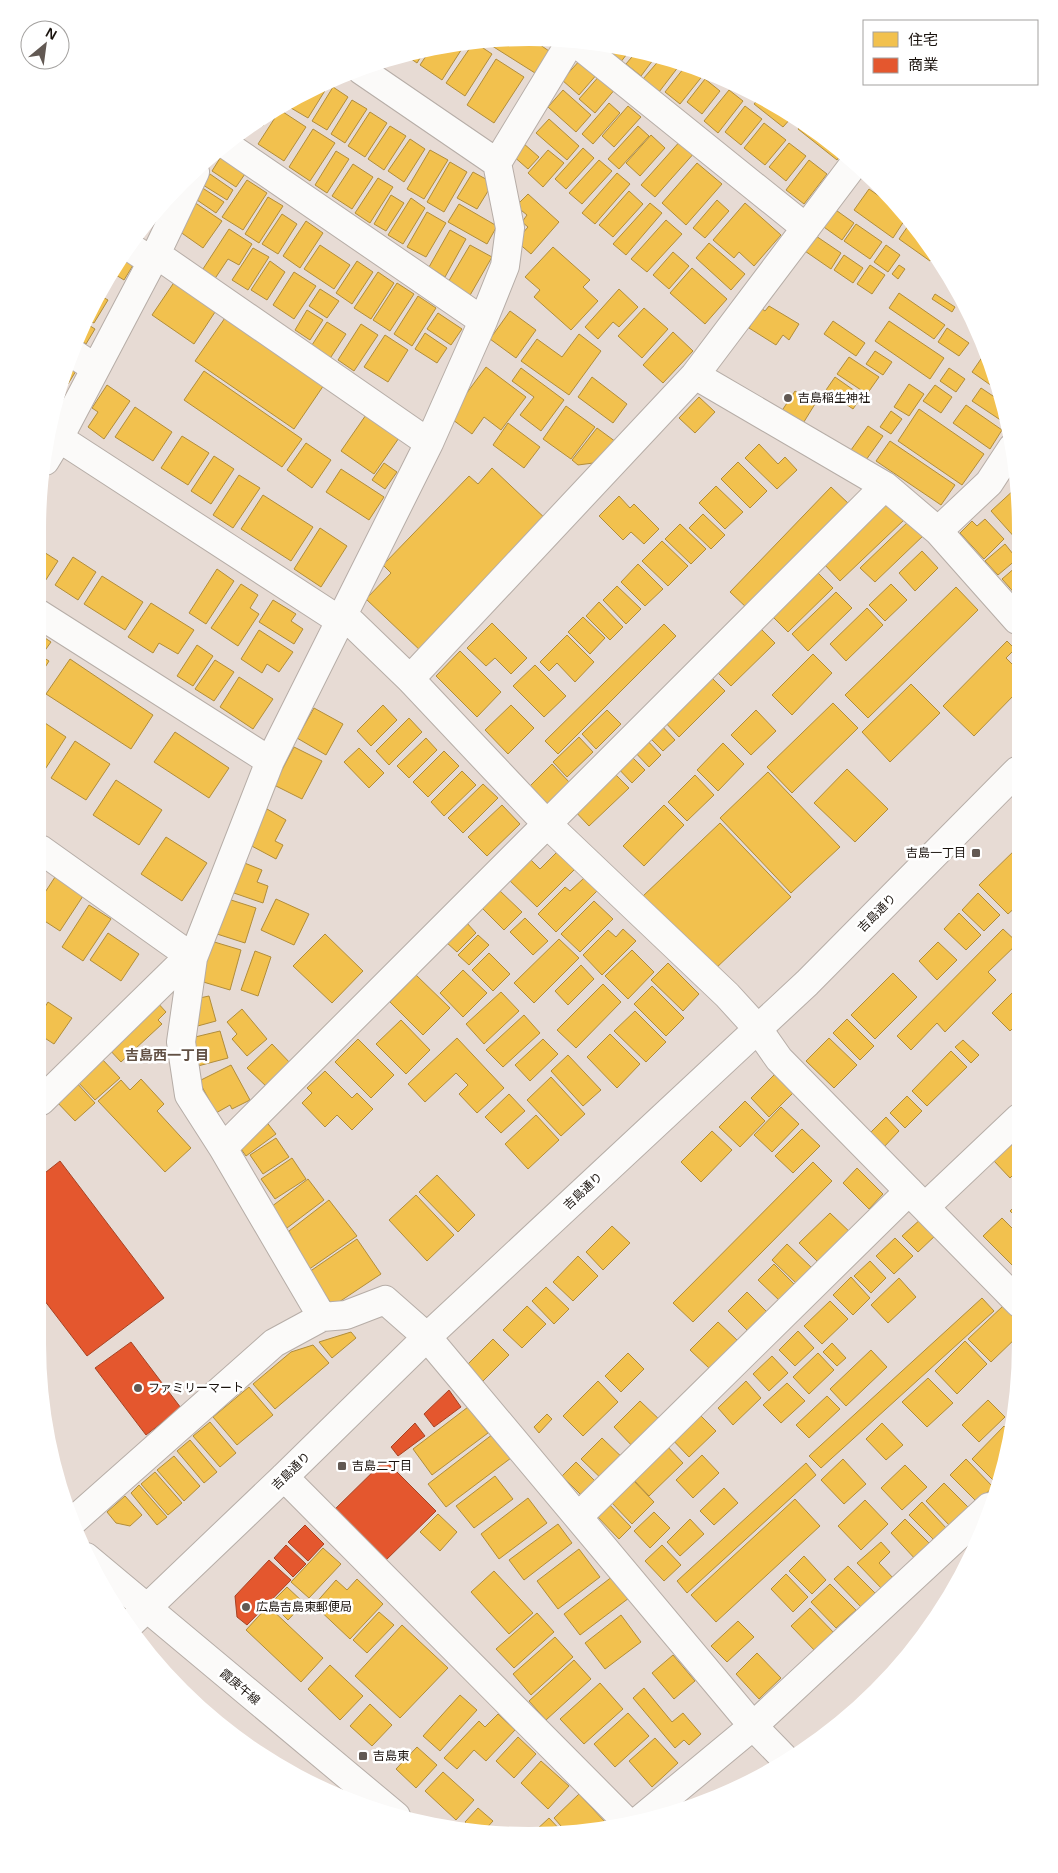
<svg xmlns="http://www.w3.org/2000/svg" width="1058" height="1873" viewBox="0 0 1058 1873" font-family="Arial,'Noto Sans JP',sans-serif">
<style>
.homes{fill:#f2c14e;stroke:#b18d3b}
.shops{fill:#e4572e;stroke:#a74324}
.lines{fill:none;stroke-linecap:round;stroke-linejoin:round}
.minor-casing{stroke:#b6ada7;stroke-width:30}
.minor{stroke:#fbfaf9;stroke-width:28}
.poi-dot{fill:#625953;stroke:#fff;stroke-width:2}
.labels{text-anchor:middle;stroke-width:5;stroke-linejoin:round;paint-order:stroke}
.poi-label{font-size:12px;fill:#1a130e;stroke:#fff;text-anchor:start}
.street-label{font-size:12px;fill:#1a130e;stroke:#fff}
.neighbourhood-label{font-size:14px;font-weight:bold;fill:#625145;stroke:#fff}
</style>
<rect width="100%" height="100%" fill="#e7dbd4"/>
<path class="homes" d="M491,39L533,40L549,51L535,73L489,44Z
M474,42L492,54L465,96L446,83Z
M465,44L442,80L420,65L430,50Z
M608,45L630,50L620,63L604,51Z
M425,50L417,63L404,54Z
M636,52L656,56L641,76L626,64Z
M661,58L682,62L659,92L643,79Z
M496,59L524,77L494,123L467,105Z
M581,59L598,73L579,95L562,80Z
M687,64L704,74L680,104L665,92Z
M601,74L616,88L595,113L579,99Z
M705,79L720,91L702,114L687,102Z
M331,81L308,118L291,108L298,96Z
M333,87L348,97L327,130L312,121Z
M563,90L591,115L576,132L548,107Z
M729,90L743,101L718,133L704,121Z
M760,97L775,103L792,117L783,127L754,104Z
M352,100L367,109L345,143L331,134Z
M609,103L620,113L593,144L582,134Z
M628,106L641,117L614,147L602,136Z
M745,106L762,119L741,145L725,132Z
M280,110L306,127L284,161L258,144Z
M370,112L387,123L365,157L348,146Z
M272,113L263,126L257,122Z
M549,119L579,146L567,160L536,133Z
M764,123L786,140L765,165L744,148Z
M802,124L841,154L837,160L798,129Z
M390,126L406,136L384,170L368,159Z
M638,126L649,136L619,169L608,159Z
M313,129L335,143L310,181L289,167Z
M651,135L665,148L640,176L626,163Z
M410,139L425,149L404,182L388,171Z
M682,139L696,151L655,197L641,185Z
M523,143L539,157L528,169L512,155Z
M789,143L806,156L786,181L769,167Z
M583,148L594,158L566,189L555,179Z
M430,150L448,160L424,199L407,189Z
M548,150L564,163L543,187L528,173Z
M336,151L349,159L327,193L315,185Z
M222,155L247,171L236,187L212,171Z
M599,160L612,171L582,204L569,193Z
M809,160L827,174L804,204L786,190Z
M450,162L467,172L444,212L427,202Z
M697,163L722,184L686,225L662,203Z
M353,164L373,177L352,209L332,196Z
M473,172L493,183L477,209L457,198Z
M617,173L630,184L595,224L582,213Z
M210,174L233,190L227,200L203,185Z
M378,178L393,187L370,223L355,213Z
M247,180L267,193L243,230L222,217Z
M201,187L224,202L216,213L194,198Z
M869,189L902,212L906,218L893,238L854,210Z
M629,191L643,204L613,237L599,225Z
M528,194L559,222L531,254L516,241L528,227L522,222L527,215L516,206Z
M391,195L404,203L386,231L374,224Z
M268,197L283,206L259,243L245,234Z
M411,198L425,208L403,244L388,235Z
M165,200L168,201L158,218L152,215Z
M717,200L729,211L705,238L693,228Z
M194,202L222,221L203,248L176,229Z
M650,203L662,213L626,255L613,244Z
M745,203L781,235L754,266L739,252L734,258L713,240Z
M459,204L497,226L487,244L448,222Z
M833,208L854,223L842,240L821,225Z
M427,212L446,223L426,257L407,247Z
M282,214L297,224L278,254L262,244Z
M666,220L682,234L647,272L631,259Z
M306,221L323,233L300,268L283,256Z
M910,223L935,253L930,261L899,239Z
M856,224L882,242L870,259L844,241Z
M229,229L252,244L239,265L228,259L214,280L201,272Z
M450,230L466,239L445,277L429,267Z
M813,234L841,253L831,269L802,249Z
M709,243L745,274L731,290L696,258Z
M320,245L350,265L334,289L304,269Z
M470,245L492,257L469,297L447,284Z
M886,245L900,255L888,272L874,262Z
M553,247L590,280L583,287L598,301L571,330L534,297L540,290L525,277Z
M253,248L269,257L248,290L232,280Z
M673,252L689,266L669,289L653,275Z
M124,255L135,262L124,280L111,272Z
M844,255L863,268L853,283L834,270Z
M940,260L947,274L936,266Z
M270,261L285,272L267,300L251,290Z
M357,261L373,272L352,304L336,293Z
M870,265L885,275L872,294L857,284Z
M899,265L905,269L898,279L892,274Z
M692,268L727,299L705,324L670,293Z
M294,272L316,286L294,319L273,305Z
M378,272L394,283L371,319L354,308Z
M177,278L219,306L194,344L152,315Z
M397,283L414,294L390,331L373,320Z
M320,289L339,301L327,318L309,306Z
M619,289L638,307L619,327L613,322L598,339L585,327Z
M899,293L945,325L934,339L889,308Z
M935,294L955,307L952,312L932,299Z
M99,295L108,300L94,323L88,320Z
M418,296L436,308L412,346L394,334Z
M769,306L799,324L789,340L783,335L776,345L749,328L761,308L765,311Z
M644,308L668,329L642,358L618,336Z
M307,310L323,320L310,340L295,330Z
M510,311L536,330L516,358L490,339Z
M438,313L462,329L451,345L427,329Z
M227,315L326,382L294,429L195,361Z
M833,321L865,343L856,356L824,334Z
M889,321L944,358L930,379L875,341Z
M327,322L346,334L329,360L310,348Z
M87,324L95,329L86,344L80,340Z
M361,324L378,335L354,371L338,360Z
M947,328L969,343L959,356L938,342Z
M673,332L693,351L663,383L643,365Z
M425,333L447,348L437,363L415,349Z
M579,334L601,351L569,395L521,361L537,339L562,357Z
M385,335L408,350L388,382L364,367Z
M875,351L892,362L883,375L866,364Z
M983,356L989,360L994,371L999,391L972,372Z
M849,357L879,377L867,394L837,374Z
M69,366L76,371L68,384L63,381Z
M486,367L526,397L501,430L484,417L472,434L449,417Z
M521,368L564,400L541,431L520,415L534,397L512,381Z
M949,368L965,379L956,392L940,381Z
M204,371L302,439L282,467L184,400Z
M592,377L627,404L613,423L578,397Z
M835,377L862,396L853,409L826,390Z
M909,384L924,394L909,416L894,407Z
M107,385L130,401L104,439L88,427L98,412L92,408Z
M935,385L952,397L941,413L923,401Z
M981,388L1002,402L1005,423L972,401Z
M795,391L815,404L802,425L781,412Z
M699,397L715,412L695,433L679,418Z
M55,400L61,403L51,420L54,402Z
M966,405L1002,430L990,449L953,423Z
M566,406L595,427L571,459L543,439Z
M135,407L172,432L153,461L115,437Z
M919,409L984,454L962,485L898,441Z
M891,411L902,419L891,434L880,427Z
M368,412L401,435L374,474L341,451Z
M508,423L540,447L524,468L493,445Z
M868,426L883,436L866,460L851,450Z
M597,428L616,442L601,462L578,465L572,460Z
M182,436L209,453L188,485L161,468Z
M890,441L955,485L941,505L876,461Z
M306,443L331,460L312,488L287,470Z
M759,444L778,464L785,457L797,470L777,489L745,458Z
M214,456L234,469L211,504L191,491Z
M738,462L767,491L750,508L721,479Z
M384,463L397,472L385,489L372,480Z
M492,468L549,522L423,653L366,599L391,573L383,565L469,476L478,484Z
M341,469L384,497L369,520L326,492Z
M239,475L260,488L233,528L213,515Z
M716,486L743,512L725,529L699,503Z
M831,487L849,504L748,609L730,592Z
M1016,488L1017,540L991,511Z
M263,495L313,527L291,561L241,529Z
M619,496L630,508L634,504L659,529L644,544L631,532L623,540L599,516Z
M886,501L904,520L840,581L823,563Z
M703,514L725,535L711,549L689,528Z
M911,519L925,534L875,582L860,568Z
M985,519L1004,539L984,559L960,533L972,521L977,526Z
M680,524L706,549L691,564L665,539Z
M320,528L347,546L321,587L294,569Z
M662,541L688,566L668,586L642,561Z
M1005,544L1017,559L998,575L985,561Z
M39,549L58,561L40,589H39Z
M922,551L938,568L915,591L899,573Z
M73,557L96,572L78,600L55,585Z
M638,564L663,589L645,606L621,582Z
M1017,566V596L1002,579Z
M217,569L234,581L206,624L189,613Z
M814,569L833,588L788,632L769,613Z
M102,576L143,602L125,630L84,604Z
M241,584L258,595L250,608L259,614L238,646L211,628Z
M891,584L907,600L885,621L869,605Z
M617,586L641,609L626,624L603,600Z
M956,587L978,610L868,718L845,695Z
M836,592L852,608L808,651L792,634Z
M273,600L296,614L291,621L303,629L294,644L259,622Z
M599,602L623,627L610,640L586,616Z
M151,603L194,630L178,654L159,643L153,653L128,637Z
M867,608L883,625L846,661L830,644Z
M583,617L605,638L590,654L568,632Z
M492,623L527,658L511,674L495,658L486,666L467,648Z
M664,624L676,636L558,754L545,741Z
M757,625L775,643L731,686L713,668Z
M259,630L293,652L279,672L267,664L262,673L241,659Z
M567,635L594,662L575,682L557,663L549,671L540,662Z
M42,636L51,642L41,656L49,661L39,677V641Z
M1007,641L1015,649L1006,658L1017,669V692L974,736L943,706Z
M197,645L213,656L193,686L177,676Z
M460,651L501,692L477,717L436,676Z
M813,654L832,673L792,715L772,695Z
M70,659L153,715L131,749L46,694Z
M215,660L234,672L214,701L195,689Z
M535,665L566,696L544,717L513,686Z
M708,674L725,691L679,737L662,719Z
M239,677L273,699L253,729L220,707Z
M911,684L940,713L890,762L862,732Z
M833,703L858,728L792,793L767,767Z
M383,705L397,720L371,746L357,731Z
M511,705L534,728L508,754L485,730Z
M314,708L343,724L326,755L297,738Z
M607,710L621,724L596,749L582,734Z
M756,710L776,731L751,755L731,735Z
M409,718L422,732L389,765L376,751Z
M39,719L66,737L42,774L40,772Z
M659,723L675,740L663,751L647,735Z
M175,732L229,768L209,798L154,762Z
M579,737L593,752L567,777L553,762Z
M644,737L661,755L649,767L632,749Z
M426,738L437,750L409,778L397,766Z
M75,741L110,764L86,800L51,778Z
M723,743L744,764L718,791L697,770Z
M294,747L322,761L302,799L274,785Z
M359,748L384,773L369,788L344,762Z
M444,751L459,766L428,797L413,782Z
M627,752L645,770L632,783L614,764Z
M552,764L570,783L547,805L529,787Z
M610,769L629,788L589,826L571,807Z
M847,769L888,809L855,842L814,803Z
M462,771L476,785L444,816L431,802Z
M768,772L840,847L791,893L720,818Z
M695,775L714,795L687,821L668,802Z
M116,780L162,810L139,845L93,815Z
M483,784L498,798L463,833L448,818Z
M502,805L520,824L487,856L468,837Z
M664,805L684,825L644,866L623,846Z
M267,809L286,820L275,841L283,845L276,859L248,844Z
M720,823L791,897L714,970L643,896Z
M166,837L207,863L182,901L141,874Z
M1018,847V905L1008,914L979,885Z
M558,851L575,869L537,907L508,879L529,858L540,869Z
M242,862L262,870L257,882L268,886L263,903L231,892Z
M57,874L85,893L60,931L40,918V900Z
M584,878L597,891L556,932L538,914L565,887L570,891Z
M500,891L522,912L504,930L482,908Z
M978,893L1000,915L984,931L962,910Z
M228,899L256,908L245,943L217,934Z
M276,899L309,914L294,945L261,930Z
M594,901L613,919L580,952L561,934Z
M89,905L111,919L83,961L62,947Z
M959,913L981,935L966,950L944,929Z
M525,918L548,941L533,955L510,932Z
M466,922L476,933L457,952L446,942Z
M623,929L636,941L602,975L583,955L608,930L616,937Z
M1003,929L1018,943L988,972L996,980L945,1032L937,1023L911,1050L897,1036Z
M108,933L139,954L121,981L90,960Z
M325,934L363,971L332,1003L293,966Z
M478,935L489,945L469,965L458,955Z
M559,939L579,958L534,1003L514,983Z
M211,941L241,950L230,990L200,981Z
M938,942L957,960L937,980L919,961Z
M632,950L654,972L628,999L605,976Z
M255,951L271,957L258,996L241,990Z
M489,953L510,974L493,991L472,970Z
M668,963L699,994L683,1011L651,980Z
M581,965L594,979L568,1005L555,991Z
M463,970L487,993L463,1017L440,993Z
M893,973L917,997L875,1039L851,1015Z
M416,975L450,1008L423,1035L390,1002Z
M603,984L621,1002L576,1048L557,1030Z
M652,986L684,1018L666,1036L634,1004Z
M1014,991L1018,996V1023L1010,1031L992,1013Z
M501,992L519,1011L484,1044L466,1024Z
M209,996L216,1021L194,1027L195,999Z
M156,1001L166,1012L158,1020L162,1024L121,1062L107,1047Z
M48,1002L72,1018L54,1044L40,1035V1015Z
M242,1009L267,1039L247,1056L232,1039L237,1034L227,1022Z
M635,1011L666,1042L646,1062L614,1031Z
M524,1015L540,1033L503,1067L486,1050Z
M847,1019L874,1046L860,1060L833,1033Z
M401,1020L430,1050L406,1074L376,1044Z
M220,1031L228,1058L198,1066L191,1038Z
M610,1034L640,1064L617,1088L587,1057Z
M457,1038L504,1088L477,1113L459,1094L468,1085L456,1073L425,1102L408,1084Z
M829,1038L857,1065L834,1088L806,1061Z
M358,1039L394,1075L371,1098L335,1062Z
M543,1039L558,1054L530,1081L515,1065Z
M963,1040L979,1055L971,1063L955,1047Z
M272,1044L292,1065L268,1088L247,1068Z
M951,1051L967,1067L927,1106L912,1091Z
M568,1055L601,1090L583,1106L551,1071Z
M101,1058L120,1078L95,1100L77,1081Z
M231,1065L250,1100L232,1109L230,1105L216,1113L199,1081Z
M325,1071L352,1098L357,1093L373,1109L352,1130L337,1115L325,1127L302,1103L312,1093L307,1088Z
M777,1072L795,1091L769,1117L751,1098Z
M551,1077L585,1114L561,1136L527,1100Z
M141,1079L164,1104L157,1111L191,1148L165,1172L98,1101L121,1080L130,1090Z
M75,1081L95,1103L75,1121L55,1100Z
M509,1094L525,1111L501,1133L485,1117Z
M907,1096L922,1111L905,1128L890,1113Z
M745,1101L765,1121L740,1147L719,1127Z
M781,1107L799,1124L772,1152L754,1135Z
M536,1115L559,1140L528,1169L505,1144Z
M886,1117L899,1131L883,1148L869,1134Z
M265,1120L276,1134L246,1156L236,1142Z
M802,1129L820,1146L793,1173L775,1156Z
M712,1131L732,1150L701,1182L681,1162Z
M276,1138L289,1157L263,1174L250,1155Z
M1019,1138V1169L1010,1178L994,1161Z
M292,1158L306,1179L275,1199L261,1179Z
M813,1162L832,1181L693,1322L673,1303Z
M857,1168L883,1194L869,1209L843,1183Z
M437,1175L475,1215L458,1232L419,1192Z
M308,1179L324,1200L287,1228L271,1207Z
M416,1195L454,1235L427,1261L389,1220Z
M329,1200L357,1236L308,1270L289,1231Z
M1019,1202V1220L1010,1211Z
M830,1213L854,1236L823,1267L799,1243Z
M922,1218L937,1234L918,1252L902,1236Z
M1002,1218L1019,1235V1262L1014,1267L983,1236Z
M612,1226L630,1243L603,1270L586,1252Z
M895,1238L913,1256L894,1274L876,1256Z
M357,1239L381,1274L333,1306L309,1272Z
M787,1244L813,1269L798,1285L772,1260Z
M578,1256L598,1276L573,1301L553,1282Z
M870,1261L886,1278L871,1293L854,1276Z
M774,1264L795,1285L780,1301L758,1280Z
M851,1277L870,1298L853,1315L833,1295Z
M899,1278L916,1297L888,1323L871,1305Z
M546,1287L569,1309L554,1324L532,1301Z
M747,1292L770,1315L751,1334L728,1311Z
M982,1298L994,1311L821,1468L809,1456Z
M830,1301L848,1319L822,1344L804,1326Z
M527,1306L546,1324L522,1348L503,1330Z
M1003,1306L1019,1323V1335L991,1362L968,1339Z
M718,1322L737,1340L709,1368L690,1350Z
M798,1331L814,1348L795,1366L779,1350Z
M351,1332L356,1338L332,1358L319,1342Z
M493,1339L509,1355L483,1381L467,1365Z
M965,1341L987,1364L957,1394L935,1371Z
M832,1343L846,1358L837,1366L823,1352Z
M313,1345L329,1363L275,1409L253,1384L291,1352Z
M871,1350L887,1367L846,1406L830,1389Z
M628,1353L644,1369L621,1392L605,1376Z
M818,1353L834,1370L809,1394L793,1377Z
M772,1356L788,1373L769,1391L753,1374Z
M928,1378L953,1403L927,1427L902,1402Z
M598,1381L618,1402L583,1436L563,1416Z
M746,1381L761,1398L733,1425L718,1408Z
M787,1383L805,1401L781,1423L763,1405Z
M249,1387L273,1415L237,1445L213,1417Z
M827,1396L840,1409L809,1438L796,1425Z
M988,1400L1005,1417L979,1442L962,1425Z
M640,1401L662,1422L635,1449L614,1427Z
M468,1407L488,1433L432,1475L413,1449Z
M695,1410L716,1431L689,1457L668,1435Z
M547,1414L552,1419L539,1433L534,1427Z
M210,1422L236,1453L220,1467L193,1436Z
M882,1423L903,1445L886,1460L866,1439Z
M1004,1426L1010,1432L1004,1471L994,1481L972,1459Z
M493,1434L511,1458L446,1507L428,1484Z
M602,1438L628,1463L607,1484L581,1459Z
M190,1440L217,1472L204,1483L177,1451Z
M664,1443L683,1463L649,1496L630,1476Z
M702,1455L719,1473L693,1498L676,1480Z
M174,1456L200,1486L184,1501L157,1470Z
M843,1459L866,1484L844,1504L821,1480Z
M966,1459L993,1487L977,1502L950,1475Z
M576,1462L600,1486L586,1500L562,1476Z
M806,1463L816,1475L687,1593L677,1581Z
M905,1465L927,1487L902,1510L881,1488Z
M155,1472L182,1503L168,1515L141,1484Z
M495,1476L513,1499L474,1528L456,1506Z
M634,1481L654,1502L632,1524L611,1502Z
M944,1483L969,1508L950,1526L926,1501Z
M139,1485L167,1517L157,1525L131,1493Z
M724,1488L738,1503L714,1525L700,1511Z
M125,1496L142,1515L130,1526L116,1523L107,1512Z
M528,1498L547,1523L499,1559L481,1534Z
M795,1499L820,1526L716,1622L691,1595Z
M865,1500L888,1524L861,1550L838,1526Z
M606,1501L631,1527L619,1539L594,1513Z
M922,1502L947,1529L935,1541L909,1515Z
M654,1512L670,1528L650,1548L634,1531Z
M438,1514L457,1532L440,1551L420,1532Z
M690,1519L704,1534L680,1556L667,1542Z
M905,1519L932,1546L917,1561L891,1533Z
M558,1524L572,1543L524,1580L509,1560Z
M881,1542L890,1552L879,1563L894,1579L883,1590L857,1563Z
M662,1545L681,1565L664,1581L645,1561Z
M323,1548L341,1564L309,1598L291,1582Z
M579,1549L600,1577L558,1609L537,1581Z
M804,1556L826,1580L812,1594L789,1571Z
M848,1566L875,1593L861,1607L834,1579Z
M494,1571L533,1613L509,1634L471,1592Z
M786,1574L808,1597L793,1612L771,1589Z
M613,1576L629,1598L580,1635L564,1614Z
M357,1579L383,1604L350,1639L314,1605L336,1580L347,1590Z
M830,1584L856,1610L836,1628L811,1602Z
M287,1587L304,1603L288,1620L271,1603Z
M268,1606L323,1658L301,1682L246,1630Z
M810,1608L836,1635L817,1653L791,1626Z
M379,1612L394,1625L367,1653L353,1640Z
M537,1613L554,1632L514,1668L496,1649Z
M621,1615L641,1642L605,1669L585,1643Z
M738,1621L754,1637L727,1662L711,1646Z
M402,1625L448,1668L400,1718L355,1676Z
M555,1637L573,1657L531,1695L513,1674Z
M757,1653L781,1678L759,1699L736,1674Z
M673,1655L695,1681L674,1699L652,1673Z
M574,1660L591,1679L546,1720L529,1701Z
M330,1665L363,1696L340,1720L308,1689Z
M600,1683L623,1709L584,1744L560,1719Z
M644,1688L672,1722L683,1713L701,1734L689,1745L684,1740L675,1748L633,1698Z
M460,1695L477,1710L440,1751L423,1736Z
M370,1704L392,1725L372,1746L350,1726Z
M628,1713L649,1736L615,1767L594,1744Z
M498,1714L515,1730L486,1761L474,1750L457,1769L444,1758L479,1721L485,1727Z
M518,1737L536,1754L514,1778L496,1761Z
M655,1738L678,1763L652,1787L629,1761Z
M417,1747L437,1765L416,1788L396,1769Z
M541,1761L569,1786L548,1809L521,1783Z
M443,1772L474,1800L456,1820L425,1791Z
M579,1794L607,1824L601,1829L568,1834L554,1818Z
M478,1808L493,1821L483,1832H475L465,1822Z
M549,1818L564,1834L534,1832Z"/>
<path class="shops" d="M60,1161L164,1298L87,1356L41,1296V1176Z
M131,1342L181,1408L146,1435L95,1368Z
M449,1390L461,1407L434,1427L424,1414Z
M415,1423L425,1436L398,1456L391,1447Z
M385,1460L436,1511L382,1564L331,1513Z
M305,1525L324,1544L308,1561L288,1542Z
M286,1545L306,1564L293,1577L274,1558Z
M269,1560L291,1580L247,1625L237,1617L235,1596Z"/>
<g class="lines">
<defs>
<path id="minor" d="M574,41L806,228
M361,70L497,163
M225,144L483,321
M130,247L151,261
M156,254L429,443
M74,354L95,368
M695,375L885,486L938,531L1017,620
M59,438L339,620L352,623L410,679L546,823L727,995L758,1029L779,1059L1019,1303
M45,461L59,438L156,254L195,172
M938,531L989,483L1012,448
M39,614L270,761
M410,679L695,375L854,164
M40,849L193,958L176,969L41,1101
M223,1148L885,486
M925,1207L1019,1118
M322,1317L223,1148L189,1095L181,1042L193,958L270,761L429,443L483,321L505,266L510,228L497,163L571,41
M284,1477L630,1825
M578,1517L909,1191
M72,1522L274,1343L322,1317L346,1315L385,1300L427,1337L753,1726L787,1761
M86,1557L396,1816
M128,1626L284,1477L427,1337L807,983L1017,771
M636,1823L753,1726L989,1507"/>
</defs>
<use href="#minor" class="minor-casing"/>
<use href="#minor" class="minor"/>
</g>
<g class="poi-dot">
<circle cx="788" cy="398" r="5"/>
<rect x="971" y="848" width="10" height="10" rx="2.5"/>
<circle cx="138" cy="1388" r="5"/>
<rect x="337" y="1461" width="10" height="10" rx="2.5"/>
<circle cx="246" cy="1607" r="5"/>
<rect x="358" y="1751" width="10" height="10" rx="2.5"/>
</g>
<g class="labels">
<g class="poi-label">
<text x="798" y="402">吉島稲生神社</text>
<text x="966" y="857" text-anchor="end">吉島一丁目</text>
<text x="148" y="1392">ファミリーマート</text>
<text x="352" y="1470">吉島二丁目</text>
<text x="256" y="1611">広島吉島東郵便局</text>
<text x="373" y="1760">吉島東</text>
</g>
<g class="street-label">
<text transform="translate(877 913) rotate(-45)" y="4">吉島通り</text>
<text transform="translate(583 1191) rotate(-43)" y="4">吉島通り</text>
<text transform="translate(291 1471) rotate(-44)" y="4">吉島通り</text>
<text transform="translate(240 1687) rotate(40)" y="4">霞庚午線</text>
</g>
<g class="neighbourhood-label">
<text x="167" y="1060">吉島西一丁目</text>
</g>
</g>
<path d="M0 0H1058V1873H0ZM529 46H529A483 483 0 0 1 1012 529V1344A483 483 0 0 1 529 1827H529A483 483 0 0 1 46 1344V529A483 483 0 0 1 529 46Z" fill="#fff" fill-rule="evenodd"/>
<rect x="863" y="20" width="175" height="65" fill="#ffffff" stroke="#a3a19f"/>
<rect x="873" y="32" width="25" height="15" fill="#f2c14e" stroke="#a3a19f"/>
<text x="908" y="45" font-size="15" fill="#1a130e">住宅</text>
<rect x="873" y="58" width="25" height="15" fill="#e4572e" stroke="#a3a19f"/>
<text x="908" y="70" font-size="15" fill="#1a130e">商業</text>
<g transform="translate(45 45) rotate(29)"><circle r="24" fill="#ffffff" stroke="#a3a19f"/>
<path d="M0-4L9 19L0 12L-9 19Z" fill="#625953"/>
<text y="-8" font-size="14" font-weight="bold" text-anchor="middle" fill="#1a130e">N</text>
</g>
</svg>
